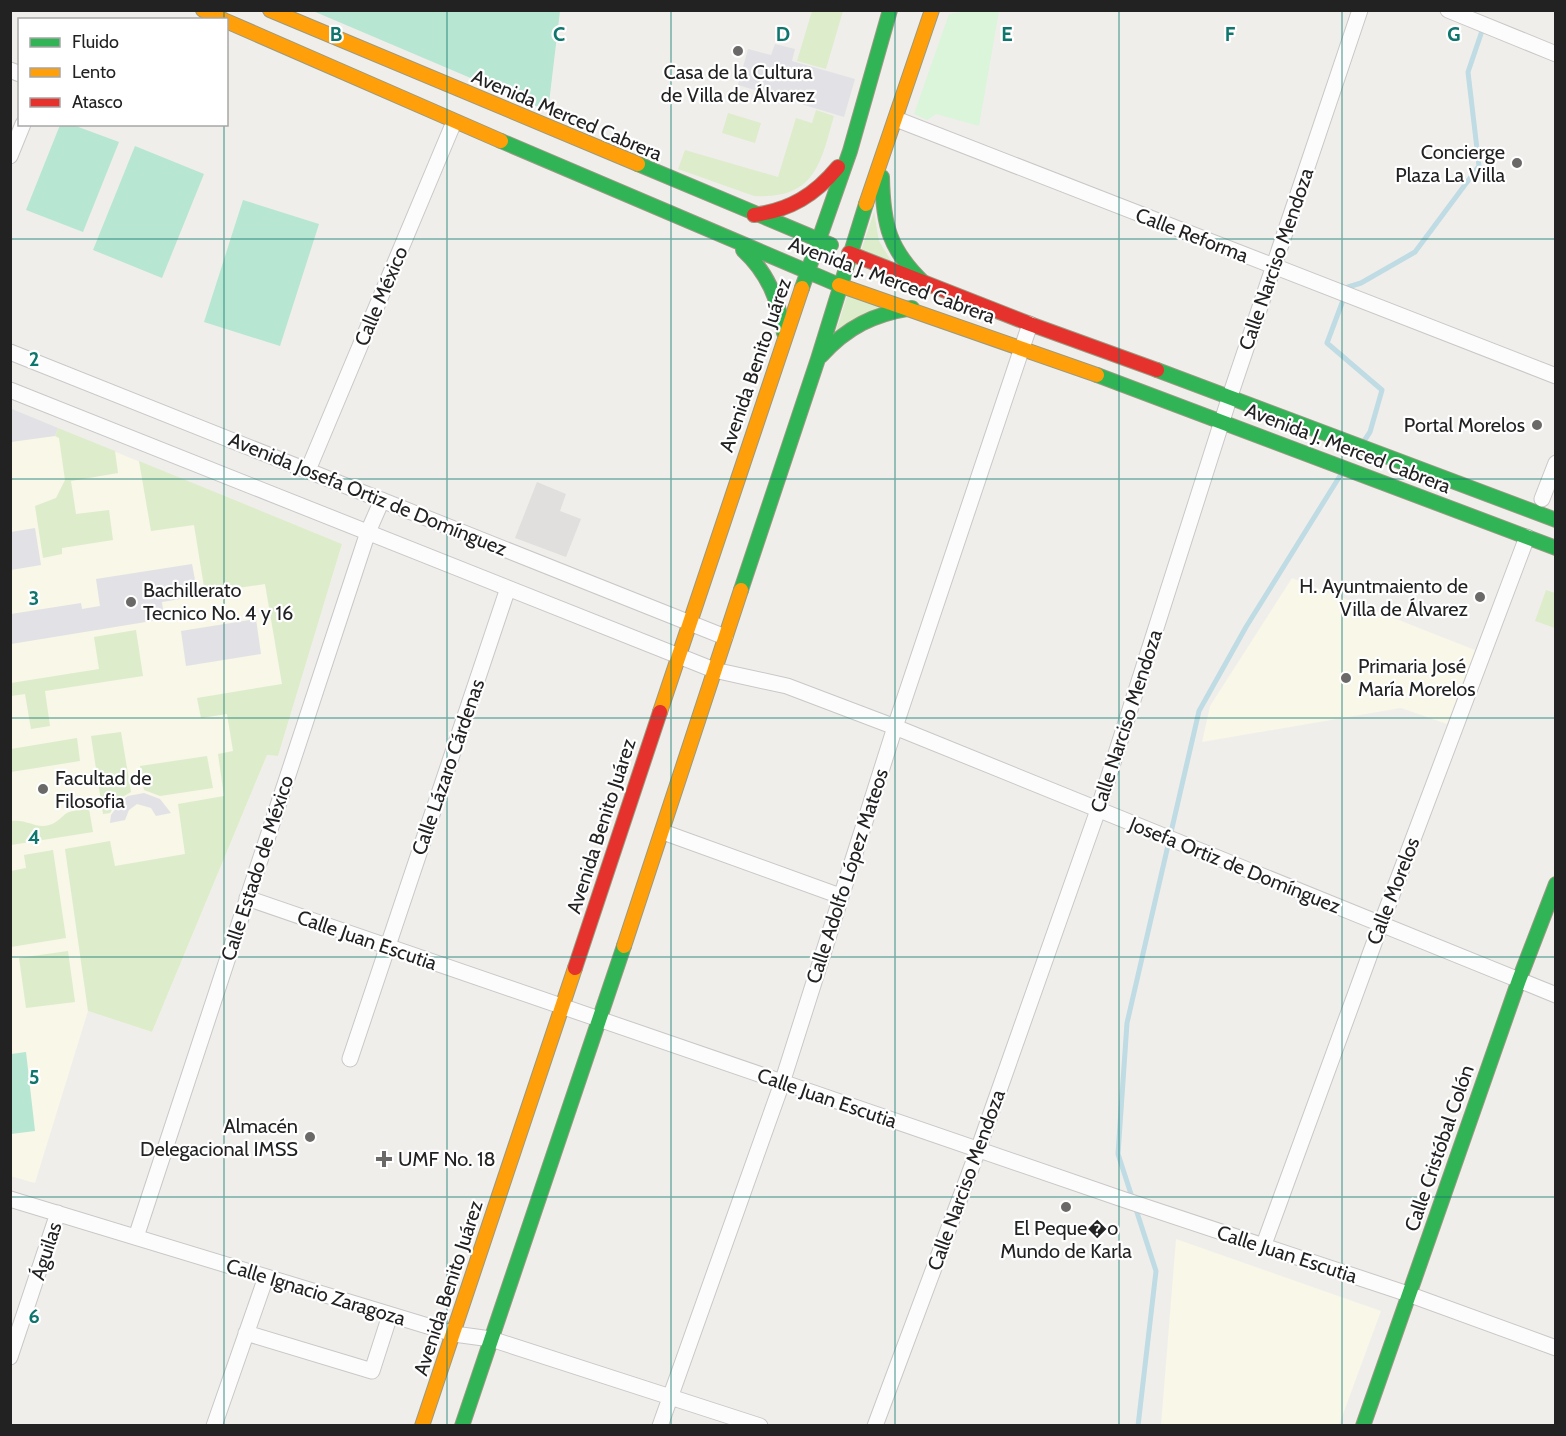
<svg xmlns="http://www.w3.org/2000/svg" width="1566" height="1436" viewBox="0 0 1566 1436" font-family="Cabin,sans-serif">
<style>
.education{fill:#f8f7e8}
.grass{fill:#ddeccb}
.park{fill:#daf5da}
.pitch{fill:#b7e6d2}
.parking{fill:#e0dfde}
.plaza{fill:#e2e1e5}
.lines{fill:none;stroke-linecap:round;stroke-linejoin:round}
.stream{stroke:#bfdbe3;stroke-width:5}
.street-casing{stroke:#c9c8c7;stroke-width:17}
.fast-casing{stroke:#999a82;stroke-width:16}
.slow-casing{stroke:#999a82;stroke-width:16}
.jam-casing{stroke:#999a82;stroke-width:16}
.street{stroke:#fdfcfc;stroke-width:15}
.fast{stroke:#30b455;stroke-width:14}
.slow{stroke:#ff9f0a;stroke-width:14}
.jam{stroke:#e5322d;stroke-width:14}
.grid{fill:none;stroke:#0f766e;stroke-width:1.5;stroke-opacity:0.55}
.poi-dot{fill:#6a6968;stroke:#fff;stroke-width:2}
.labels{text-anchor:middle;stroke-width:4.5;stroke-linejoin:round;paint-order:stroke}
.poi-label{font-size:20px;fill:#222;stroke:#fff;text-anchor:end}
.street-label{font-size:20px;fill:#222;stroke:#fff}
.grid-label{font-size:20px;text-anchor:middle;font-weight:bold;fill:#0f766e;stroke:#fff;stroke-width:4.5;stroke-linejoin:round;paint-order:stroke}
</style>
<rect width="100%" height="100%" fill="#f0eeeb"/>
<path class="education" d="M10,409L342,544L278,756L267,755L152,1032L88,1011L35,1183L10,1176Z
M1292,578L1475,650L1447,724L1401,708L1202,742L1210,706Z
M1176,1239L1381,1311L1339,1425H1161Z"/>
<path class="grass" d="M812,11H843L826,69L797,61Z
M816,110L834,116C820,165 815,199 754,196L678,169L685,150L778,177L796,118L812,123Z
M728,113L761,123L755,143L722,133Z
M874,212L879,241L893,264L861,251Z
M848,293L883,306L836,331Z
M58,428L115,451L118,473L71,481L76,514L109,510L113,540L62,548V554L43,558L35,506L56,498L65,480L59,438L55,436Z
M139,461L342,544L278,756L267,755L152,1032L88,1011L65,849L110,841L115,866L185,854L178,804L224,796L218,754L233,751L227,714L201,718L197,698L282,684L265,584L205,593L194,525L151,531Z
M1546,590L1555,593V628L1535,621Z
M136,630L143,676L45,691L50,726L31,729L25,694L11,696V683L99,669L94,637Z
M121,732L131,792L119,799L110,813L103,814L91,736Z
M77,738L80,761L11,772V749Z
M207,756L213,788L160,796L144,790L140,766Z
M89,809L93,832L11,845V821C27,819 36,829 49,825C58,823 62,815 69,812C75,810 83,810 89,809Z
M53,850L66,938L11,947V871L26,868L24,855Z
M68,951L75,1002L26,1008L19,958Z"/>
<path class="park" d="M968,11H999L979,126L936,114L927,120L914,114L949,14Z"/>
<path class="pitch" d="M313,11H560L548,111Z
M60,125H73L119,142L83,232L26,210Z
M135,146L204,174L162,278L93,250Z
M243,200L319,224L280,346L204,322Z
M26,1052L35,1131L11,1134V1054Z"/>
<path class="parking" d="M537,482L566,494L560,511L581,519L566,557L515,538Z"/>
<path class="plaza" d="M775,44L795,49L792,61L855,79L844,117L738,85L748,49L771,55Z
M12,409L58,428L55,436L11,442Z
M35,528L41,565L11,570V532Z
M192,564L198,596L162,602L164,619L11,644V614L81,603L82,609L100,606L96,579Z
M256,619L261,654L186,666L181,631Z
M144,793L160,799L171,813L156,816L151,808L137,804L129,810L125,820L110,823L111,815L121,801L128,796Z"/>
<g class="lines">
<path class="stream" d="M1364,441L1370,432L1382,390L1327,343L1348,287L1361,283L1415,252L1479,166L1468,72L1483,28
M1138,1426L1156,1271L1118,1154L1127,1023L1199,711L1246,627L1343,471"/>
<defs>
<path id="street" d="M1448,10L1556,54
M10,70L20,74
M896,119L1556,376
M10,156L23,124
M10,352L725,637
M10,390L714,670L787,686L895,727L1556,995
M308,470L454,122
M1542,499L1556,463
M663,832L840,896
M247,898L1122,1199L1408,1294L1556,1348
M350,1059L508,588
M10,1199L454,1334L491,1339L760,1426
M136,1237L368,532L382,500
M1263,1247L1381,924L1527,537
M246,1333L372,1371L390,1315
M10,1357L58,1213
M214,1426L266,1277
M660,1426L782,1083L895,727L1030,324
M875,1426L978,1150L1098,810L1230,396L1360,10"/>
<path id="fast" d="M501,141L839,285
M638,164L831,245
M882,177C883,225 889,250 925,284
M743,250C768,273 778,299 784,333
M802,288L850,151L890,10
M821,356C847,327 874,314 912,308
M1157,370L1556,520
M1097,375L1556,548
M741,590L818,359L866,204
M462,1426L624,946
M1363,1426L1519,980L1556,884"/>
<path id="slow" d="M203,10L224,20
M270,10L638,164
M226,21L501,141
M866,204L932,10
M839,285L1097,375
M660,712L802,288
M624,946L741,590
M422,1426L575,968"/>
<path id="jam" d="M754,215C790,210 815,195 838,167
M849,253L1030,324L1157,370
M575,968L660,712"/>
</defs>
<use href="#street" class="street-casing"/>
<use href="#fast" class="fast-casing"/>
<use href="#slow" class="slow-casing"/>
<use href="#jam" class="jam-casing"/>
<use href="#street" class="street"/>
<use href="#fast" class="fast"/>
<use href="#slow" class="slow"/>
<use href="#jam" class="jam"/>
</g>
<path class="grid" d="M224,10V20M447,10V1426M671,10V1426M895,10V1426M1119,10V1426M1342,10V1426M224,124V1426M10,239H1556M10,479H1556M10,718H1556M10,957H1556M10,1197H1556"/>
<g class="poi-dot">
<circle cx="738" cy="51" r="6"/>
<circle cx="1517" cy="163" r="6"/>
<circle cx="1537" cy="425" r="6"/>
<circle cx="1480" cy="597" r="6"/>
<circle cx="131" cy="602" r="6"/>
<circle cx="1346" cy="678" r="6"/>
<circle cx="43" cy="789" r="6"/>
<circle cx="310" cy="1137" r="6"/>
<path d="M381 1150h6v6h6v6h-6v6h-6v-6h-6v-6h6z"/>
<circle cx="1066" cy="1207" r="6"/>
</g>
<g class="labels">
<g class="poi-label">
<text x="738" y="79" text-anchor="middle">Casa de la Cultura<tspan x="738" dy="23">de Villa de Álvarez</tspan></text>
<text x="1505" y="159">Concierge<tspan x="1505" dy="23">Plaza La Villa</tspan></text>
<text x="1525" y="432">Portal Morelos</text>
<text x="1468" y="593">H. Ayuntmaiento de<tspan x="1468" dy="23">Villa de Álvarez</tspan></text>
<text x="143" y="597" text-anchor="start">Bachillerato<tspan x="143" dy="23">Tecnico No. 4 y 16</tspan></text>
<text x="1358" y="673" text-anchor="start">Primaria José<tspan x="1358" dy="23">María Morelos</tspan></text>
<text x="55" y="785" text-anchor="start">Facultad de<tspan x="55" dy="23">Filosofia</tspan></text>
<text x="298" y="1133">Almacén<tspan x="298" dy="23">Delegacional IMSS</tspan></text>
<text x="398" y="1166" text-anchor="start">UMF No. 18</text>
<text x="1066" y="1235" text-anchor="middle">El Peque�o<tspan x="1066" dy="23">Mundo de Karla</tspan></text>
</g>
<g class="street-label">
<text transform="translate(567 115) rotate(23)" y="7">Avenida Merced Cabrera</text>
<text transform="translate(1192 235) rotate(21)" y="7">Calle Reforma</text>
<text transform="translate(1276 259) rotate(-71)" y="7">Calle Narciso Mendoza</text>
<text transform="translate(892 280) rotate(20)" y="7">Avenida J. Merced Cabrera</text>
<text transform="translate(381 296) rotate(-67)" y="7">Calle México</text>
<text transform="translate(755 365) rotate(-71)" y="7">Avenida Benito Juárez</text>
<text transform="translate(1348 448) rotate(21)" y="7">Avenida J. Merced Cabrera</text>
<text transform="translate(368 494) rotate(22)" y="7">Avenida Josefa Ortiz de Domínguez</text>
<text transform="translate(1126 721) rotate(-72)" y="7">Calle Narciso Mendoza</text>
<text transform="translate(448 767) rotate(-71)" y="7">Calle Lázaro Cárdenas</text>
<text transform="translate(601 826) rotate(-72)" y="7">Avenida Benito Juárez</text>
<text transform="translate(1235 865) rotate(22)" y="7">Josefa Ortiz de Domínguez</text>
<text transform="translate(257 868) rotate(-72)" y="7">Calle Estado de México</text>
<text transform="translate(847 876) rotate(-72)" y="7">Calle Adolfo López Mateos</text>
<text transform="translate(1393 891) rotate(-69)" y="7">Calle Morelos</text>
<text transform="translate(367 940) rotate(19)" y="7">Calle Juan Escutia</text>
<text transform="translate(827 1098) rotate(19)" y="7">Calle Juan Escutia</text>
<text transform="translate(1439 1148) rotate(-71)" y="7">Calle Cristóbal Colón</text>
<text transform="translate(966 1180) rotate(-70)" y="7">Calle Narciso Mendoza</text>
<text transform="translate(46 1251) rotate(-72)" y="7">Águilas</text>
<text transform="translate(1287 1254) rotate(18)" y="7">Calle Juan Escutia</text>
<text transform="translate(448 1288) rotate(-72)" y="7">Avenida Benito Juárez</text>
<text transform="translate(316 1292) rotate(17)" y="7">Calle Ignacio Zaragoza</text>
</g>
</g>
<g class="grid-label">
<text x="336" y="41">B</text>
<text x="559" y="41">C</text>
<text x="783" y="41">D</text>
<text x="1007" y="41">E</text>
<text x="1230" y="41">F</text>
<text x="1454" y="41">G</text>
<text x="34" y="366">2</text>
<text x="34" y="605">3</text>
<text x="34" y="844">4</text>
<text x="34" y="1084">5</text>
<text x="34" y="1323">6</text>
</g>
<rect width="1566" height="1436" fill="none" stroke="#222222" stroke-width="24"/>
<rect x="18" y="18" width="210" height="108" fill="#ffffff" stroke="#a7a7a7" stroke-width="1.5"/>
<rect x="30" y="38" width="30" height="9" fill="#30b455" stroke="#a7a7a7" stroke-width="1.5"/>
<text x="72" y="48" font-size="18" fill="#222222">Fluido</text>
<rect x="30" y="68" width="30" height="9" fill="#ff9f0a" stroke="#a7a7a7" stroke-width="1.5"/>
<text x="72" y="78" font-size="18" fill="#222222">Lento</text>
<rect x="30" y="98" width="30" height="9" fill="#e5322d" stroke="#a7a7a7" stroke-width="1.5"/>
<text x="72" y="108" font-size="18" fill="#222222">Atasco</text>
</svg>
